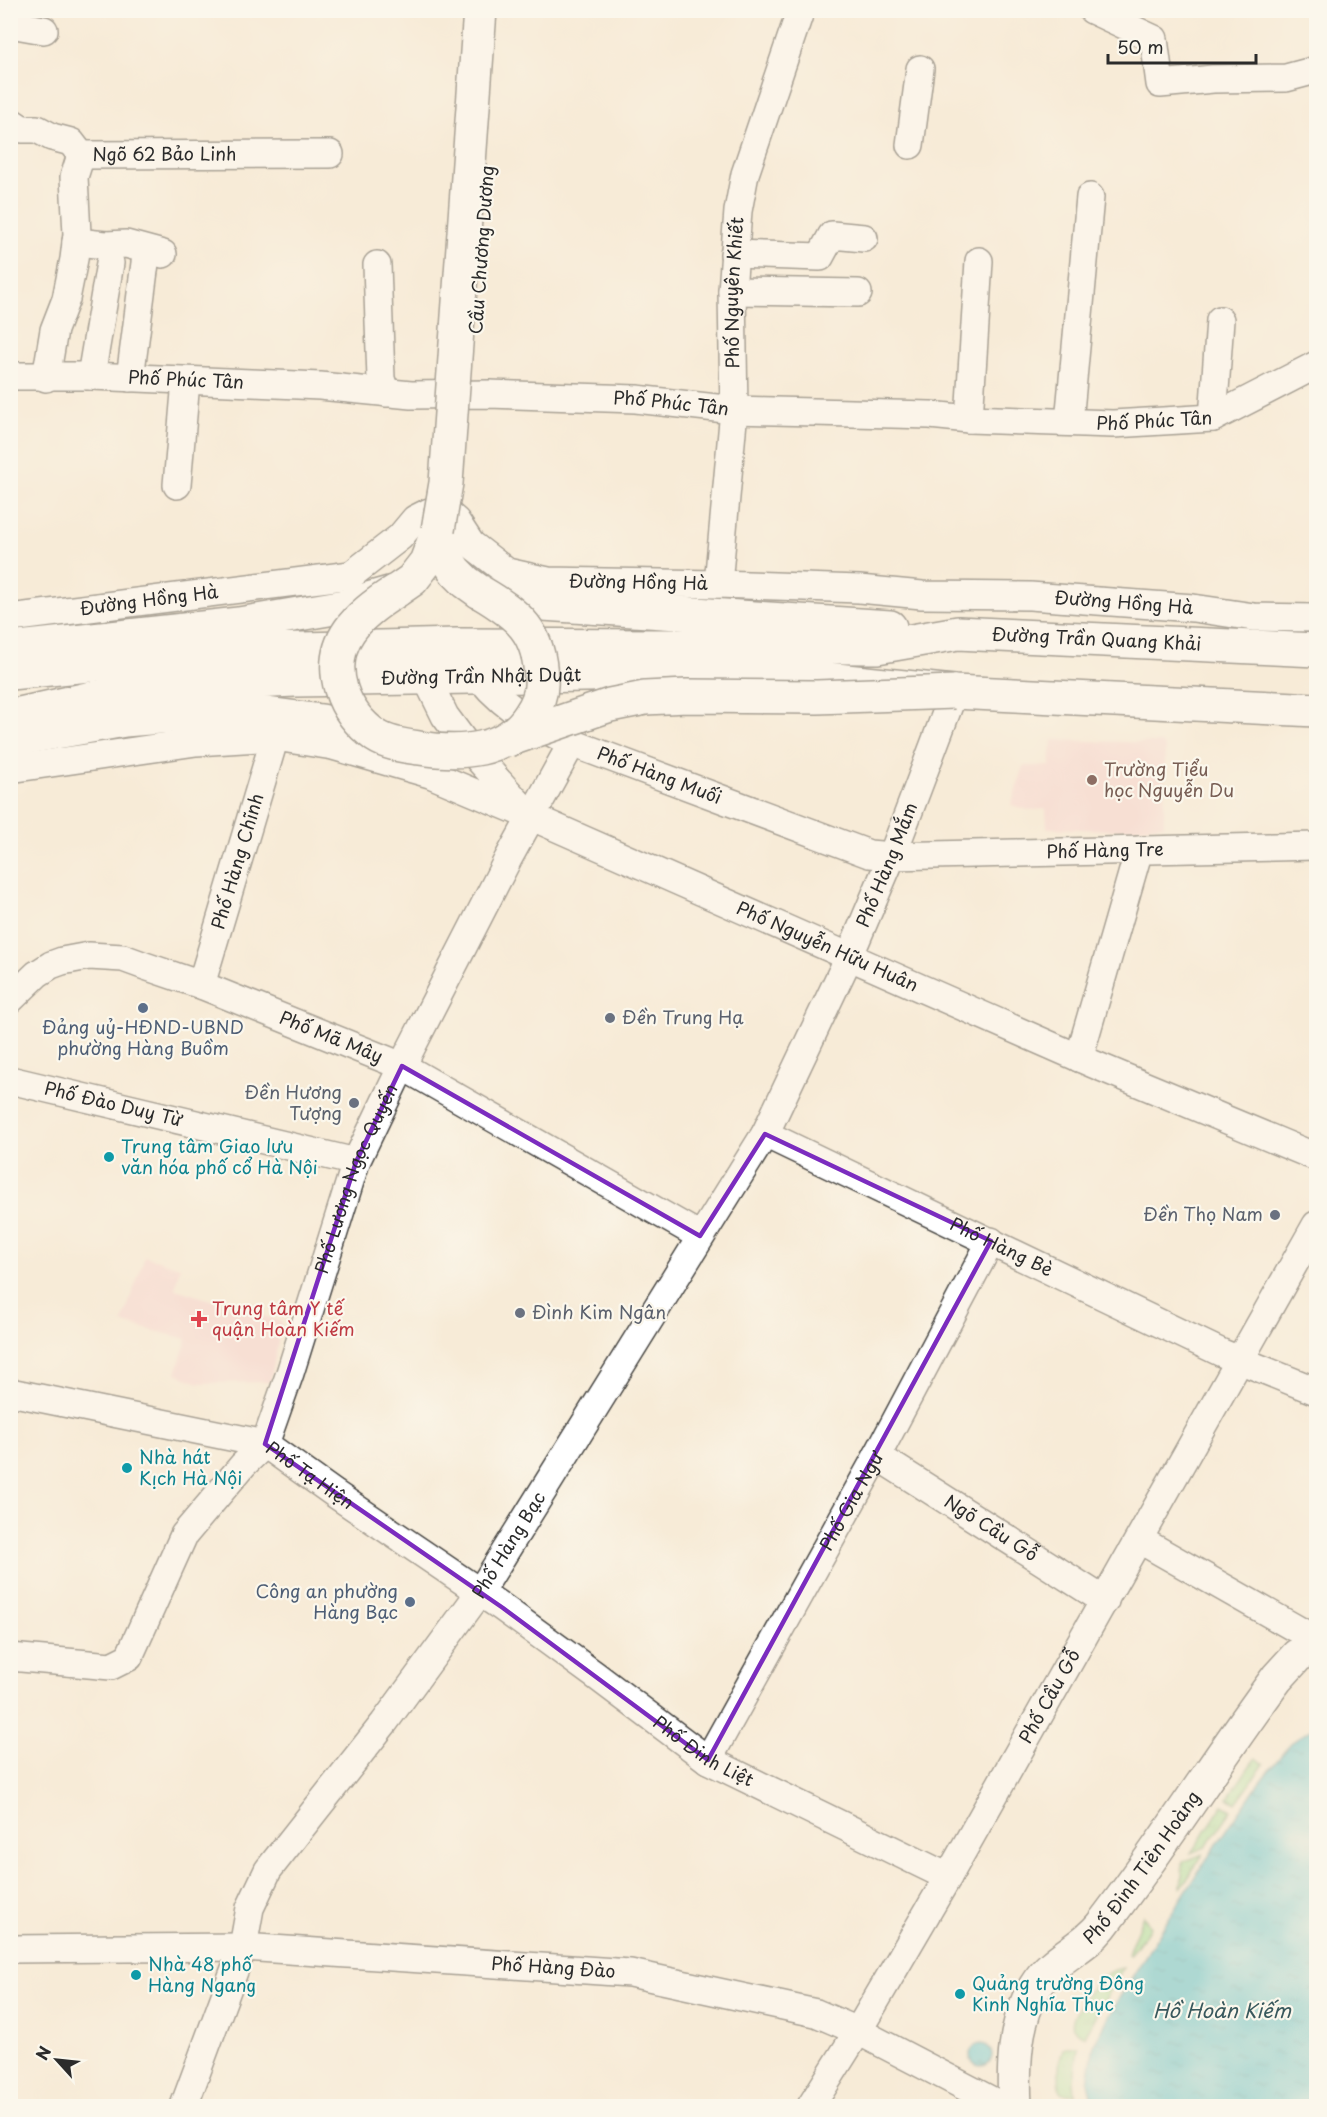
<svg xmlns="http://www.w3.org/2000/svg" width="1327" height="2117" viewBox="0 0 1327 2117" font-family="'Playpen Sans',sans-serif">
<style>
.built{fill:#f7d0cf}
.grass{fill:url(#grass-tufts);stroke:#64845f;stroke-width:1.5}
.water{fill:url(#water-ripples);stroke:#40767c;stroke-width:1.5}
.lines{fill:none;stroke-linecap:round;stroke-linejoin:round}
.minor-casing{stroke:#4a4845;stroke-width:30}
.major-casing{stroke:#4a4845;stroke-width:36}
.minor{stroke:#fff;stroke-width:27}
.major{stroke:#fff;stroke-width:33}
.major-bridge-casing{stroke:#4a4845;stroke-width:36;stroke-linecap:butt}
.major-bridge{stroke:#fff;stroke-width:33}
.marked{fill:none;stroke:#7b2cbf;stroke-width:4.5;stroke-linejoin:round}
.education-dot{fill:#8d6e63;stroke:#fbf7ec;stroke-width:2}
.service-dot{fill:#5c6f8a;stroke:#fbf7ec;stroke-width:2}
.worship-dot{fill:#6b7280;stroke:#fbf7ec;stroke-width:2}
.culture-dot{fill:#0f9aa8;stroke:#fbf7ec;stroke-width:2}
.health-dot{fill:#e0444e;stroke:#fbf7ec;stroke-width:2}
.labels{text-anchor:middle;stroke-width:4.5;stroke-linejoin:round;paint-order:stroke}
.street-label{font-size:18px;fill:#2b2b2b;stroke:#fbf7ec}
.education-label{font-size:18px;fill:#785e54;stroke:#fbf7ec;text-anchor:start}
.worship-label{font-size:18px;fill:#5b616d;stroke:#fbf7ec;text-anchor:start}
.service-label{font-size:18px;fill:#4e5e75;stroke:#fbf7ec}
.culture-label{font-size:18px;fill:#0d838f;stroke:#fbf7ec;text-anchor:start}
.health-label{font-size:18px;fill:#be3a42;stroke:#fbf7ec;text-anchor:start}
.water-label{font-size:20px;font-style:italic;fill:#38585c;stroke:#fbf7ec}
</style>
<defs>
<pattern id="grass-tufts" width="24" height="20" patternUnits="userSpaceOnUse" patternTransform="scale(1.5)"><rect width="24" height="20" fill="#9cdd93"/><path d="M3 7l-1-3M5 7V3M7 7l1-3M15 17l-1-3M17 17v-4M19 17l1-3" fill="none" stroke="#87be7f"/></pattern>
<pattern id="water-ripples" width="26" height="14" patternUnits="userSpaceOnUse" patternTransform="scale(1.5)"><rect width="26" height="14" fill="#55c2cd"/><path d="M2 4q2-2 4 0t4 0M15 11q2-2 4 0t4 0" fill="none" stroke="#479ea7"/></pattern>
</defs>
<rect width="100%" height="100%" fill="#fbf7ec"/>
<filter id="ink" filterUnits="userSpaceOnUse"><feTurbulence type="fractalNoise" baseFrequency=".0167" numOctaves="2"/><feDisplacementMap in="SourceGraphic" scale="12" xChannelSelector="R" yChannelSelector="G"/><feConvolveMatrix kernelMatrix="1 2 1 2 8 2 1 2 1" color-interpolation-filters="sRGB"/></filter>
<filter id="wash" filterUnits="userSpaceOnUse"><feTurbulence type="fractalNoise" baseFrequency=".008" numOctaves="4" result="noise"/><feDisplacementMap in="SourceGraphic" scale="24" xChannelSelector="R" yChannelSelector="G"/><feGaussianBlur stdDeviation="1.35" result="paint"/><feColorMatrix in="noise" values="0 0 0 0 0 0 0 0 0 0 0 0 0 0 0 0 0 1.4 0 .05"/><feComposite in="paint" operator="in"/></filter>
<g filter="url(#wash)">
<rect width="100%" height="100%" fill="#f7ebd7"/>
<path class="built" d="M1052,740L1161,743L1165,747L1164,825L1110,830L1047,828L1046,809L1028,810L1011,805L1024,766H1050Z
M145,1256L180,1267L175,1289L282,1322L270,1382L199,1383L186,1378L176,1373L187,1339L122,1323Z"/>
<path class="grass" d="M1255,1758L1264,1764L1236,1803L1228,1798Z
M1223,1805L1232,1810L1206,1847L1191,1853Z
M1203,1854L1202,1856L1181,1888L1183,1862Z
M1143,1915L1150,1927L1130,1956L1128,1955L1129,1951Z
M1123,1968L1085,2036C1081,2034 1075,2031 1073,2027C1068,2016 1096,1981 1105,1975C1110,1971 1117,1969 1123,1968Z
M1066,2047H1078L1074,2080L1075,2095L1064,2094L1061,2092C1058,2078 1058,2063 1063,2049Z"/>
<path class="water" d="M1316,1726V2106H1093L1088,2082L1094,2044L1121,1995L1196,1875L1259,1783L1291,1743Z
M970 2055a11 11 0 1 1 22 0a11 11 0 1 1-22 0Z"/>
</g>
<g filter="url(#ink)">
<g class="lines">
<defs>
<g id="minor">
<path d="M1092,10L1154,39L1160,84L1213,79L1286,78L1316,70"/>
<path d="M10,24L44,30"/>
<path id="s1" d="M10,121L22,129H37L52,137L71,142L81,155L330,154"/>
<path d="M910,145L920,69"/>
<path d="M76,242L106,245L126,244L163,254"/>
<path d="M734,254L820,257L832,235L864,238"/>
<path d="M377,265L381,379L386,393"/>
<path d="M732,291L858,293"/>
<path id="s2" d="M10,376H91L320,386L411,395L489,394L636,399L734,410L930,415L969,419L1113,424L1213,418L1316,365"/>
<path d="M91,376L110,263"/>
<path d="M46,378L54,330L66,299L74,259L77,234L74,177L81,155"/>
<path d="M130,378L145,263"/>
<path d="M1213,418L1220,320"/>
<path d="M969,419L979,261"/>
<path d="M1069,422L1090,197"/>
<path d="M177,485L186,381"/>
<path id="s3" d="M718,584L734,410L732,291L738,211L745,174L800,12L802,10"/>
<path id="s4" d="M10,618L351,575L400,537L415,519L429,512L448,514L456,521L471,544L507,572L548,581L718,584L859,589L922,595L1030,596L1193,608L1254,617L1316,618"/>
<path d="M419,663L445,716L471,751L523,808"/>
<path id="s5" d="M470,664C496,704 531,723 572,743L869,854L892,856L1316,846"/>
<path id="s6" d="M10,769L196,742L275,737L333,746L430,774L530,816L1093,1064L1316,1157"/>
<path id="s7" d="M201,985L275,737"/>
<path id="s8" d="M10,1000L37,974L51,965L62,961L89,956L123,958L145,966L201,985L402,1066L700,1236"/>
<path d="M1079,1058L1139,850"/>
<path id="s9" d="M10,1080L356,1162"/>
<path id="s10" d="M765,1134L1222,1353L1316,1391"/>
<path id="s11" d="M10,1392L265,1444L335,1494L503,1608L595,1675L708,1760L948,1877"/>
<path id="s12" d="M877,1456L1105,1601"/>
<path d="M1140,1540L1316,1640"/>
<path id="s13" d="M10,1657L111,1666L129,1657L184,1535L243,1465L265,1444L290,1373L356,1162L402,1066L508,859L572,743"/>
<path id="s14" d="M708,1760L877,1456L991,1241"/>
<path id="s15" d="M10,1949L243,1947L630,1973L816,2013L858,2031L1002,2106"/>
<path id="s16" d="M184,2106L243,1947L250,1908L268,1870L384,1723L480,1592L765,1134L849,957L892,856L954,692"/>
<path id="s17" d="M811,2106L858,2031L948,1877L1316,1225"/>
</g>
<g id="major">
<path d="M438,530L448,560L455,571L466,582L480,592L543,604L890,627"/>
<path d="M10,649L239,624L340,607L396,591L412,580L426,562L438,530"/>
<path id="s18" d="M10,673L148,659L265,650L457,645L877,647L958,633L1316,650"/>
<path id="s19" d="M10,716L96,697L189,685L295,680L701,673L816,678L954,692L1316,710"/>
<path d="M10,740L125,720L218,712L267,714L322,721L377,737"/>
<path id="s20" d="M1015,2106C1013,2067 1014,2022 1035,1987C1053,1957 1082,1950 1101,1926C1163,1846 1217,1759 1277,1678L1298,1655L1316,1647"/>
</g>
</defs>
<use href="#minor" class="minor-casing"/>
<use href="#major" class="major-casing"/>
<use href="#minor" class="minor"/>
<use href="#major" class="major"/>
<defs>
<path id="major-bridge" d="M438,530L446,483L480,10
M396,591C359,614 327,641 341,689C347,708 359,724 376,736C388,744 405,746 419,748C460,754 506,753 530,715C537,705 542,692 541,680C540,632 519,615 480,592
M508,740L610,705L645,698L687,696L817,697L954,692"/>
</defs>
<use href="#major-bridge" class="major-bridge-casing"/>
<use href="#major-bridge" class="major-bridge"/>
</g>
</g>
<path d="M0 0H1327V2117H0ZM402,1066L700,1236L765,1134L991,1241L708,1760L503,1608L265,1444L356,1162Z" fill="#f7ebd7" fill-opacity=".55" fill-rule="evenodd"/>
<path class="marked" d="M402,1066L700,1236L765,1134L991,1241L708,1760L503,1608L265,1444L356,1162Z"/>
<circle class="education-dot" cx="1092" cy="780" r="6"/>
<g class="service-dot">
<circle cx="143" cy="1008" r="6"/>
<circle cx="410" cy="1602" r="6"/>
</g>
<g class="worship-dot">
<circle cx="610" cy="1018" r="6"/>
<circle cx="354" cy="1103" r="6"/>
<circle cx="1275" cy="1215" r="6"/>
<circle cx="520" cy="1313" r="6"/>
</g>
<g class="culture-dot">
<circle cx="109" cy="1157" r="6"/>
<circle cx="127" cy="1468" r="6"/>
<circle cx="136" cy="1975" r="6"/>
<circle cx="960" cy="1994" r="6"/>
</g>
<path class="health-dot" d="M196 1310h6v6h6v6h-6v6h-6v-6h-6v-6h6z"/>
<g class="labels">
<g class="street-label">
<text dy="6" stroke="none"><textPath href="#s1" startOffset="166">Ngõ 62 Bảo Linh</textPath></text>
<text transform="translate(482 250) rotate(-86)" y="6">Cầu Chương Dương</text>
<text dy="6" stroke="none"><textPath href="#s3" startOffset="292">Phố Nguyên Khiết</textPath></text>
<text dy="6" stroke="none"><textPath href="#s2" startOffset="176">Phố Phúc Tân</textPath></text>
<text dy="6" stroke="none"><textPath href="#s2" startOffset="662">Phố Phúc Tân</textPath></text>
<text dy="6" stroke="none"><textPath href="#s2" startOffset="1146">Phố Phúc Tân</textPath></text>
<text dy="6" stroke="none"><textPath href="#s4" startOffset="680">Đường Hồng Hà</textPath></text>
<text dy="6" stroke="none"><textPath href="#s4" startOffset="140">Đường Hồng Hà</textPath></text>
<text dy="6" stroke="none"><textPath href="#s4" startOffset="1166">Đường Hồng Hà</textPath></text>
<text dy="6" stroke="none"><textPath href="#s18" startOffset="1089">Đường Trần Quang Khải</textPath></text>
<text dy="6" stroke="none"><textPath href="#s19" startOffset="474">Đường Trần Nhật Duật</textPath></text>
<text dy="6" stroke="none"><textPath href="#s5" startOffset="224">Phố Hàng Muối</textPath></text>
<text dy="6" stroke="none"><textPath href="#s5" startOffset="684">Phố Hàng Tre</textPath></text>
<text dy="6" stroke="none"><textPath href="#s7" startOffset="129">Phố Hàng Chĩnh</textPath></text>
<text dy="6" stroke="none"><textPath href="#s16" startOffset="1436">Phố Hàng Mắm</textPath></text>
<text dy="6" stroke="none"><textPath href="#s6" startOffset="860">Phố Nguyễn Hữu Huân</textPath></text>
<text dy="6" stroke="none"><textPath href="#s8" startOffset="350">Phố Mã Mây</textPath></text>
<text dy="6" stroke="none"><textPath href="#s9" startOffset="106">Phố Đào Duy Từ</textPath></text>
<text dy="6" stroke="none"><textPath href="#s13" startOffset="658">Phố Lương Ngọc Quyến</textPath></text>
<text dy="6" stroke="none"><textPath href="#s10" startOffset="262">Phố Hàng Bè</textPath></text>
<text dy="6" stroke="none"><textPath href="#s11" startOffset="315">Phố Tạ Hiện</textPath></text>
<text dy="6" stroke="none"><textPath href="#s14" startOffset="296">Phố Gia Ngư</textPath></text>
<text dy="6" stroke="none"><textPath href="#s12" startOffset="135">Ngõ Cầu Gỗ</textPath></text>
<text dy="6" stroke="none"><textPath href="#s16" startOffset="656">Phố Hàng Bạc</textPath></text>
<text dy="6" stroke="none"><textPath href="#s17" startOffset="474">Phố Cầu Gỗ</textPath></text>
<text dy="6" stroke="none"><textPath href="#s11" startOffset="796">Phố Đinh Liệt</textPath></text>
<text dy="6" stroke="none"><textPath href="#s20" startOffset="284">Phố Đinh Tiên Hoàng</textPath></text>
<text dy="6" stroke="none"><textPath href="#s15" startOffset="544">Phố Hàng Đào</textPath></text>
</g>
<g class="education-label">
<text x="1104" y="776">Trường Tiểu<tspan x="1104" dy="21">học Nguyễn Du</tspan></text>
</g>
<g class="worship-label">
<text x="622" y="1024">Đền Trung Hạ</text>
<text x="342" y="1099" text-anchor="end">Đền Hương<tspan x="342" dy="21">Tượng</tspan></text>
<text x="1263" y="1221" text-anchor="end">Đền Thọ Nam</text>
<text x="532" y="1319">Đình Kim Ngân</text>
</g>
<g class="service-label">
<text x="143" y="1034">Đảng uỷ-HĐND-UBND<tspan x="143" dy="21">phường Hàng Buồm</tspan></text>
<text x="398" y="1598" text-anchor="end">Công an phường<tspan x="398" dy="21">Hàng Bạc</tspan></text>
</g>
<g class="culture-label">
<text x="121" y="1153">Trung tâm Giao lưu<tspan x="121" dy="21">văn hóa phố cổ Hà Nội</tspan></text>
<text x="139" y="1464">Nhà hát<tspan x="139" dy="21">Kịch Hà Nội</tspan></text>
<text x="148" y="1971">Nhà 48 phố<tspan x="148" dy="21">Hàng Ngang</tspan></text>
<text x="972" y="1990">Quảng trường Đông<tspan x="972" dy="21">Kinh Nghĩa Thục</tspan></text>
</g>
<g class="health-label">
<text x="212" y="1315">Trung tâm Y tế<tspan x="212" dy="21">quận Hoàn Kiếm</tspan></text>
</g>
<g class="water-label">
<text x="1222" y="2018">Hồ Hoàn Kiếm</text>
</g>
</g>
<rect width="1327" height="2117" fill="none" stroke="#fbf7ec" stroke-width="36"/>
<g transform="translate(57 2060) rotate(297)" stroke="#fbf7ec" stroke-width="4.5" paint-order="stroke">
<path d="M0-4.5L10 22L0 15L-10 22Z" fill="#2b2b2b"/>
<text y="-9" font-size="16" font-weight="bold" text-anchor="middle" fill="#2b2b2b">N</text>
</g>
<path d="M1108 54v9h148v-9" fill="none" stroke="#2b2b2b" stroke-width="3"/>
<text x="1117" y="54" font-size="18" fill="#2b2b2b" stroke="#fbf7ec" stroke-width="4.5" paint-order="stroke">50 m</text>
</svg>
